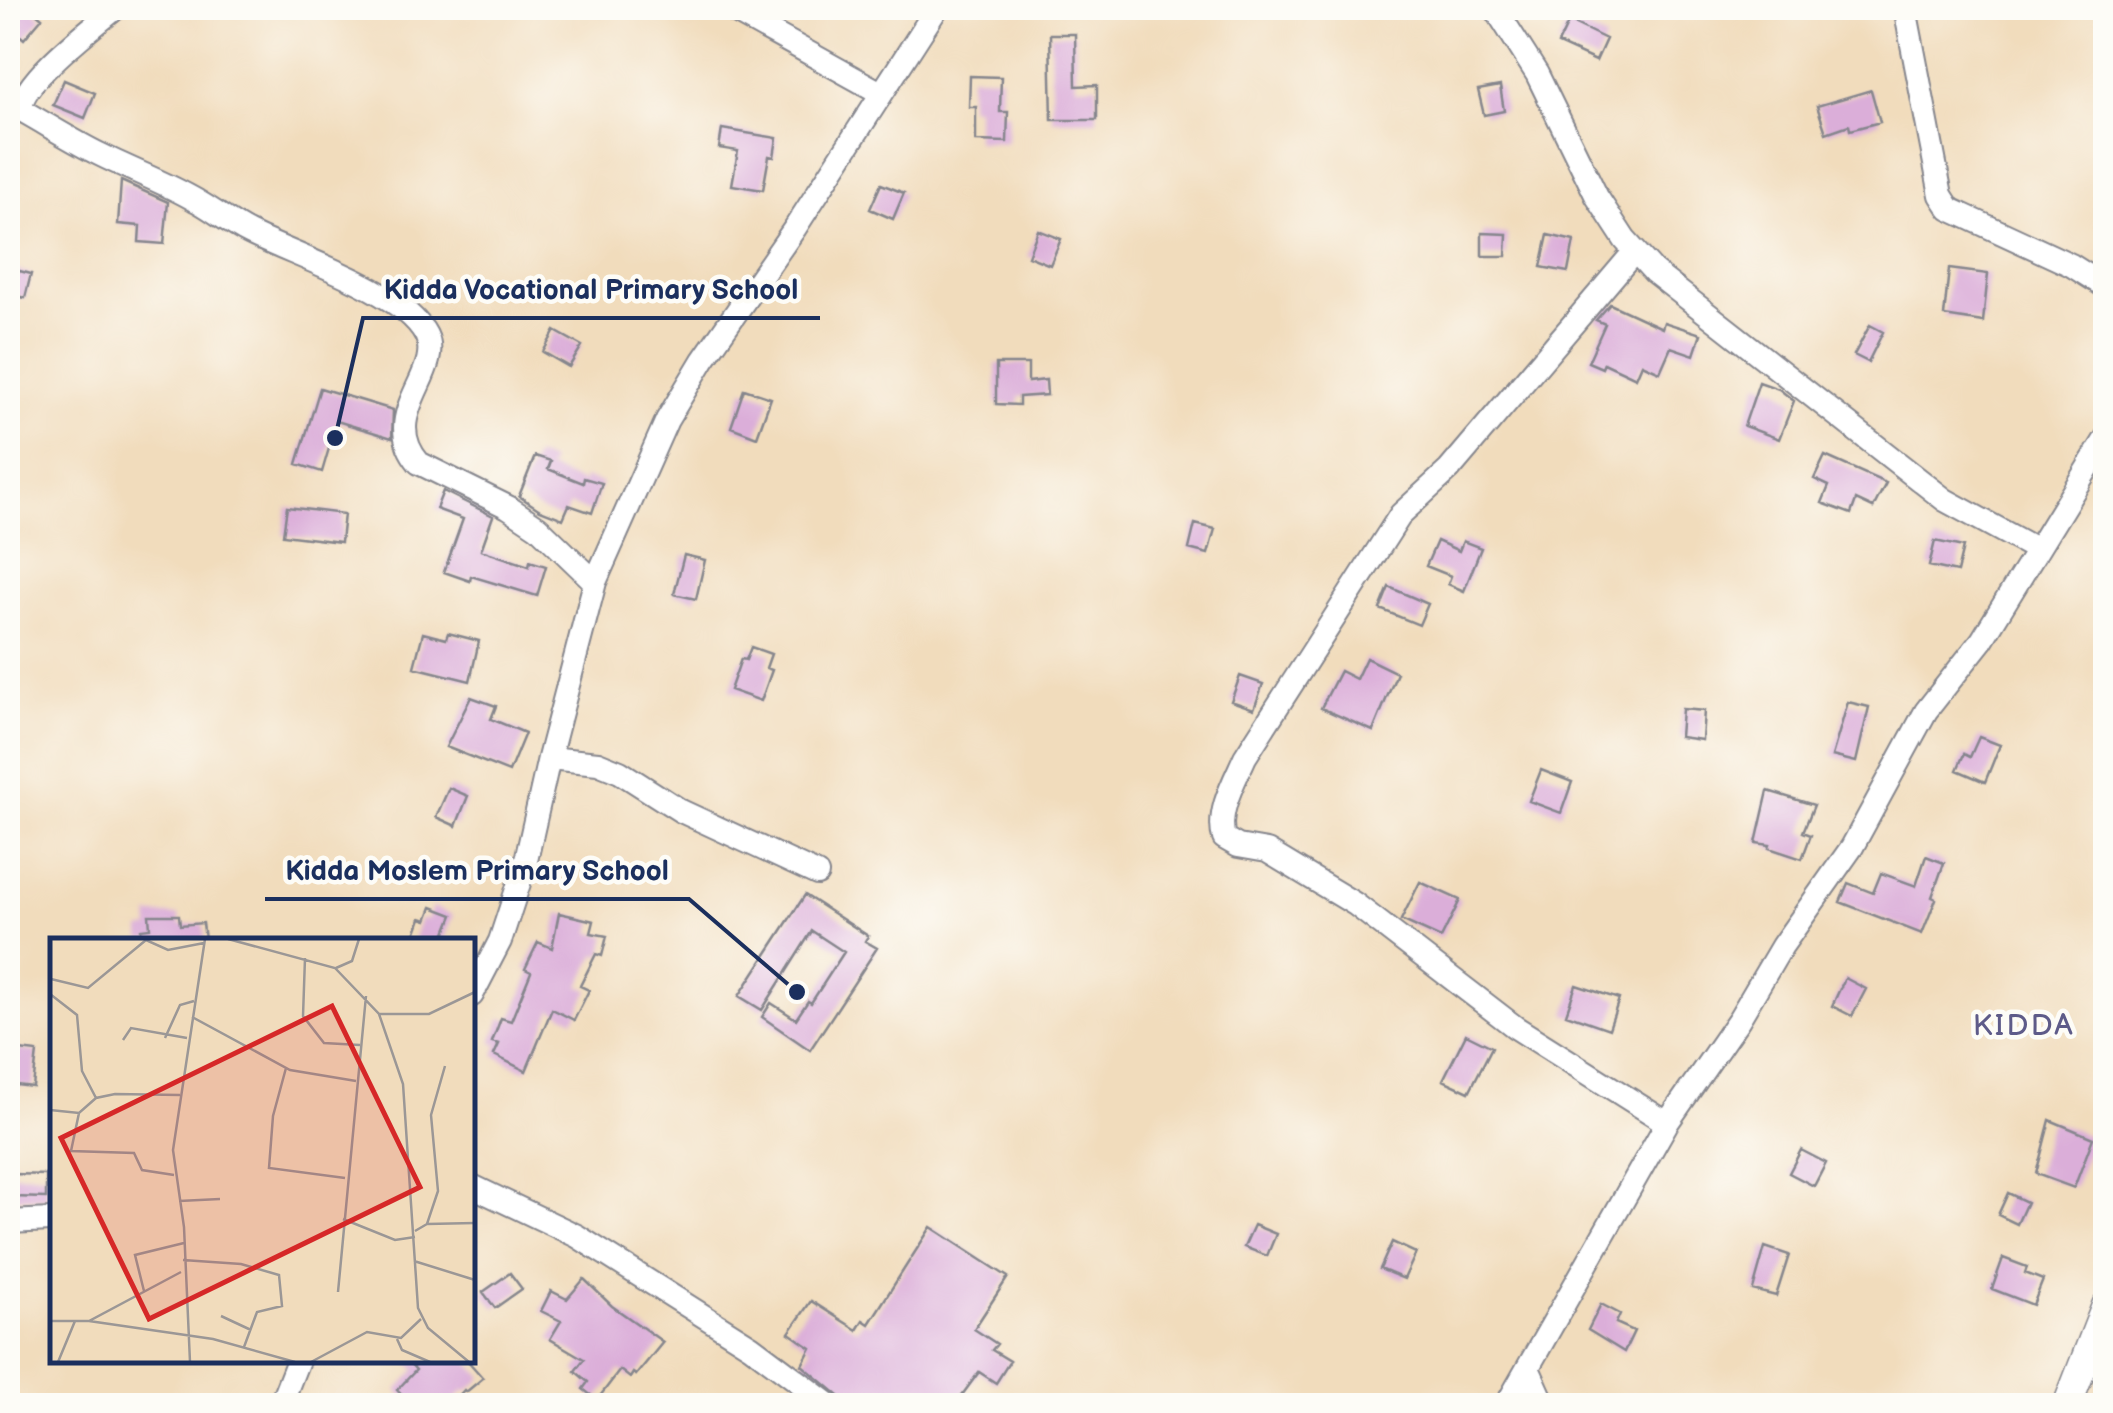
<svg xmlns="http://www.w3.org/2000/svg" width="2113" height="1413" viewBox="0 0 2113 1413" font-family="'Balsamiq Sans',sans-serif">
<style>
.building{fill:#dbaed9}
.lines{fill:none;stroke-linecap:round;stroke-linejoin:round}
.minor-casing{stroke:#86868d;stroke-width:26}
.tertiary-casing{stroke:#86868d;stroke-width:31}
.minor{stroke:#fff;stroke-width:22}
.tertiary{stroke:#fff;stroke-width:28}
.labels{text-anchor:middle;stroke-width:9;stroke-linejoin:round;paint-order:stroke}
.quarter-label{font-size:30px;letter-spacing:2.5px;fill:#5e5b89;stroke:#fdfcf7}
.inset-road{fill:none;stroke:#9b9796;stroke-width:2.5}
.view{fill:#d62828;fill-opacity:0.15;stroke:#d62828;stroke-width:5}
.inset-edge{fill:none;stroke:#1b2f5e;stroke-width:5}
.leader{fill:none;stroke:#1b2f5e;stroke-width:4}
.callout-dot{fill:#1b2f5e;stroke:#fdfcf7;stroke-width:4}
.callout-label{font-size:28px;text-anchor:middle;font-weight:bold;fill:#1b2f5e;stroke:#fdfcf7;stroke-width:9;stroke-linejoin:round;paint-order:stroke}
</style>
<rect width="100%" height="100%" fill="#fdfcf7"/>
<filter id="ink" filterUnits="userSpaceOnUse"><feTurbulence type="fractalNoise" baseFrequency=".01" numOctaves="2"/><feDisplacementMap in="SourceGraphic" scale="20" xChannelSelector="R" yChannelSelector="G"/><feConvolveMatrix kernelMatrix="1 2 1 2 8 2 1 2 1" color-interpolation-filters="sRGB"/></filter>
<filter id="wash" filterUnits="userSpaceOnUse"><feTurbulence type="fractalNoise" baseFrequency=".0048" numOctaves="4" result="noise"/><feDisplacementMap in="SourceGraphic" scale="40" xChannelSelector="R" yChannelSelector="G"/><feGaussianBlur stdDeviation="2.25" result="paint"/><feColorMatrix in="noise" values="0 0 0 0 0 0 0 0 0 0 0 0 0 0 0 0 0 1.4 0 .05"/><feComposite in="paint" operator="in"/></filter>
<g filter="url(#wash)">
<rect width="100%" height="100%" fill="#f1dcbc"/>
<g id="blocks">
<path class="building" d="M19,8H30L42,18L24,39L8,25V20Z
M1569,21L1606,39L1596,61L1558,44Z
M1050,34H1075L1076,86L1097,85V120H1052Z
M970,76L1001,77L1000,112H1008L1007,142L976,141V107H969Z
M64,80L95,93L85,118L53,105Z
M1500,86L1504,111L1484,115L1478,90Z
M1871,90L1880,122L1850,130L1849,125L1826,133L1817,106Z
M722,129L777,138L774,157L769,156L763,190L732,185L738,151L719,148Z
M121,181L168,202L164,244L139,242L140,226L118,224Z
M881,184L904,193L893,219L870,209Z
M1038,230L1061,239L1050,265L1028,256Z
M1482,233L1507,234L1506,256H1482Z
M1548,235L1574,241L1568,272L1541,267Z
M8,268L31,274L25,298L8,294Z
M1949,269L1988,274L1983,322L1944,316Z
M1610,304L1662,328L1664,322L1701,334L1694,355L1671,347L1660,372L1642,364L1636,378L1604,363L1602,368L1588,362L1605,324L1596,320Z
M1870,325L1883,332L1868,362L1854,355Z
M555,331L582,346L569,367L543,352Z
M996,364H1028V382L1046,380L1047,395L1019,397V405L996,404Z
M1759,382L1779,389L1794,401L1779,439L1744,426Z
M320,388L393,410L392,438L337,421L322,472L297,464Z
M744,389L771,398L757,437L731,427Z
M535,456L551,461L548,469L583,483L584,478L602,483L592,513L569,505L563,519L540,510L519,496Z
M1825,456L1886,483L1873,508L1856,500L1851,514L1822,503L1829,486L1814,479Z
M443,491L493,516L481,550L529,566L530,561L546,566L537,596L471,576L470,581L444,572L463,519L436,509Z
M287,507L344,514L341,542L283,535Z
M1195,524L1215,529L1208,554L1189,549Z
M1437,541L1459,551L1463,541L1481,548L1464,591L1448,584L1451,576L1426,566Z
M1935,541L1963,547L1957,572L1929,566Z
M684,555L705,560L696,599L674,594Z
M1389,587L1428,604L1419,625L1380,609Z
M423,633L446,639L448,633L479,641L470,681L414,667Z
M751,647L771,654L766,668L772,670L761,701L730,690L741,659L746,660Z
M1366,658L1397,673L1373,731L1321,708L1340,671L1356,679Z
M1240,676L1263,684L1254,709L1231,701Z
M471,697L496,706L491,719L525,733L509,772L446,747Z
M1848,702L1869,707L1856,762L1832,756Z
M1682,709L1704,711L1702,740L1680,737Z
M1979,737L2000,745L1985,782L1957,770L1964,754L1970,757Z
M1541,770L1572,782L1561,813L1529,801Z
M449,788L468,796L456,826L436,817Z
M1768,791L1814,805L1803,832L1811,835L1802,859L1769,848L1770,845L1756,843Z
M1926,856L1944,863L1932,897L1936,899L1922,934L1840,902L1848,883L1873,893L1881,873L1916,886Z
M1420,882L1460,900L1441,938L1401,920Z
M805,895L868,936L865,941L877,948L810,1050L762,1017L771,1003L796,1019L808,1001L811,1003L844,952L812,931L762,1010L739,996Z
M432,907L453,915L443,940H413L421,918L427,920Z
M559,913L594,921L591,933L607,936L602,956L596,954L580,986L589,990L574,1020L552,1009L526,1071L494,1055L499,1044L492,1042L501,1018L511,1021L531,972L525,969L538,942L552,948Z
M149,915H179L180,925L203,923L205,940H141V929L150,928Z
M1845,978L1866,989L1852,1016L1832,1006Z
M1576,985L1619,999L1609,1029L1566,1014Z
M1466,1034L1492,1047L1469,1092L1443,1080Z
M11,1049L37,1052L33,1087L8,1084Z
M2050,1120L2093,1138L2074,1188L2036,1174Z
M1801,1150L1826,1163L1814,1186L1789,1173Z
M13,1174L46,1175V1198L13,1197Z
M2008,1193L2027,1202L2017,1224L1998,1215Z
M1254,1225L1276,1234L1267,1256L1244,1247Z
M931,1227L1008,1277L974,1329L997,1344L992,1350L1010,1361L996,1383L979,1372L954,1406H851L802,1365L811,1348L789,1333L811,1301L857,1330L863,1320L869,1324Z
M1392,1242L1416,1253L1404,1279L1380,1269Z
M1765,1247L1789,1255L1776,1296L1753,1290Z
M2003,1258L2027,1267L2025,1273L2043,1280L2033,1305L1992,1289Z
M510,1273L522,1289L495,1308L483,1292Z
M584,1279L612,1306L663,1342L636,1375L633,1373L630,1378L620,1370L597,1400L583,1389L588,1382L575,1371L584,1359L550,1339L561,1321L541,1311L551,1291L567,1299Z
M1601,1304L1620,1314L1616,1323L1634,1331L1624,1352L1588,1330Z
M407,1360H467L483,1378L466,1392L464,1390L449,1406H412L397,1390L416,1370Z"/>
</g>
</g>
<g filter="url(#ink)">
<use href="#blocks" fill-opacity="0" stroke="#86868d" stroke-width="2.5"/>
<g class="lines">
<defs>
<path id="minor" d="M116,8C94,26 19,83 21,110C48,125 74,142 101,155C133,171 167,183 197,201C215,211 231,224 249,233C294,256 403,290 426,335C445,373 377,414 419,463L508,507L538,527L595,582
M728,8L881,93
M1495,8L1537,74L1597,197L1625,240L1654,272L1945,500L2037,550
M1905,8L1941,195L1950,209L2071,265L2106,287
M1635,251L1449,470L1401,514L1245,757C1235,780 1216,812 1224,838L1238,846L1267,851L1355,904L1515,1027L1667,1123
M549,758L598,763L620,772L681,811L817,874
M472,995L500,941L525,865L549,758L595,582L667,420L703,360L795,228L937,8
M472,1186L577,1236L751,1346L831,1406
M8,1222L52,1220
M1528,1368L1545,1406
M280,1406L298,1360
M1506,1406L1667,1123L1739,1019L1782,946L1852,847L1926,711L1982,640L2106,438"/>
<path id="tertiary" d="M2067,1406L2106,1306"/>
</defs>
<use href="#minor" class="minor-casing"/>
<use href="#tertiary" class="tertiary-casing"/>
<use href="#minor" class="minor"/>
<use href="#tertiary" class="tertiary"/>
</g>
</g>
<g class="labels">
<g class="quarter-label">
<text x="2024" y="1035">KIDDA</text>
</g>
</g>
<g transform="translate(50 938)">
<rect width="425" height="425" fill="#f1dcbc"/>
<path class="inset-road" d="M178,1L285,30L329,76L353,146L368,370L378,390L419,424M255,20L253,78L274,105L310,107M286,30L302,23L309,1M1,41L38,50L96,2L118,12L154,5M0,56L27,77L32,133L46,160M329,76H379L425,54M142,79L240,132L306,143M115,100L130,67L144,63M73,102L81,90L137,100M236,130L223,178L219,230L295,240M0,172L29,175L46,160L65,156L130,157M29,175L21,213L84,215L92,232L124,237M129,263L170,261M293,281L345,302L365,299M377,286L425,285M365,293L377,286L388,253L381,177L395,128M133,322L191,326L229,337L232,368L207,374L194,409M364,323L425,342M94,353L85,317L134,305M288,354L316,58M171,378L201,392M0,383H39L131,334M39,383L163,401L245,424M347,401L352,412L380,424M8,424L25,383M140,424L134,289L123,212L155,1M261,424L317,394L351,400L371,381"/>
<path class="view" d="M282,68L370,249L99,381L11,200Z"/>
<rect width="425" height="425" class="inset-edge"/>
</g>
<path class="leader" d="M335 438L363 318H820M797 992L689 899H265"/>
<g class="callout-dot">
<circle cx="335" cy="438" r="10"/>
<circle cx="797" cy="992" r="10"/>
</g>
<g class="callout-label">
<text x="591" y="299">Kidda Vocational Primary School</text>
<text x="477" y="880">Kidda Moslem Primary School</text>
</g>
<rect width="2113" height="1413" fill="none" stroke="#fdfcf7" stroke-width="40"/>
</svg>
